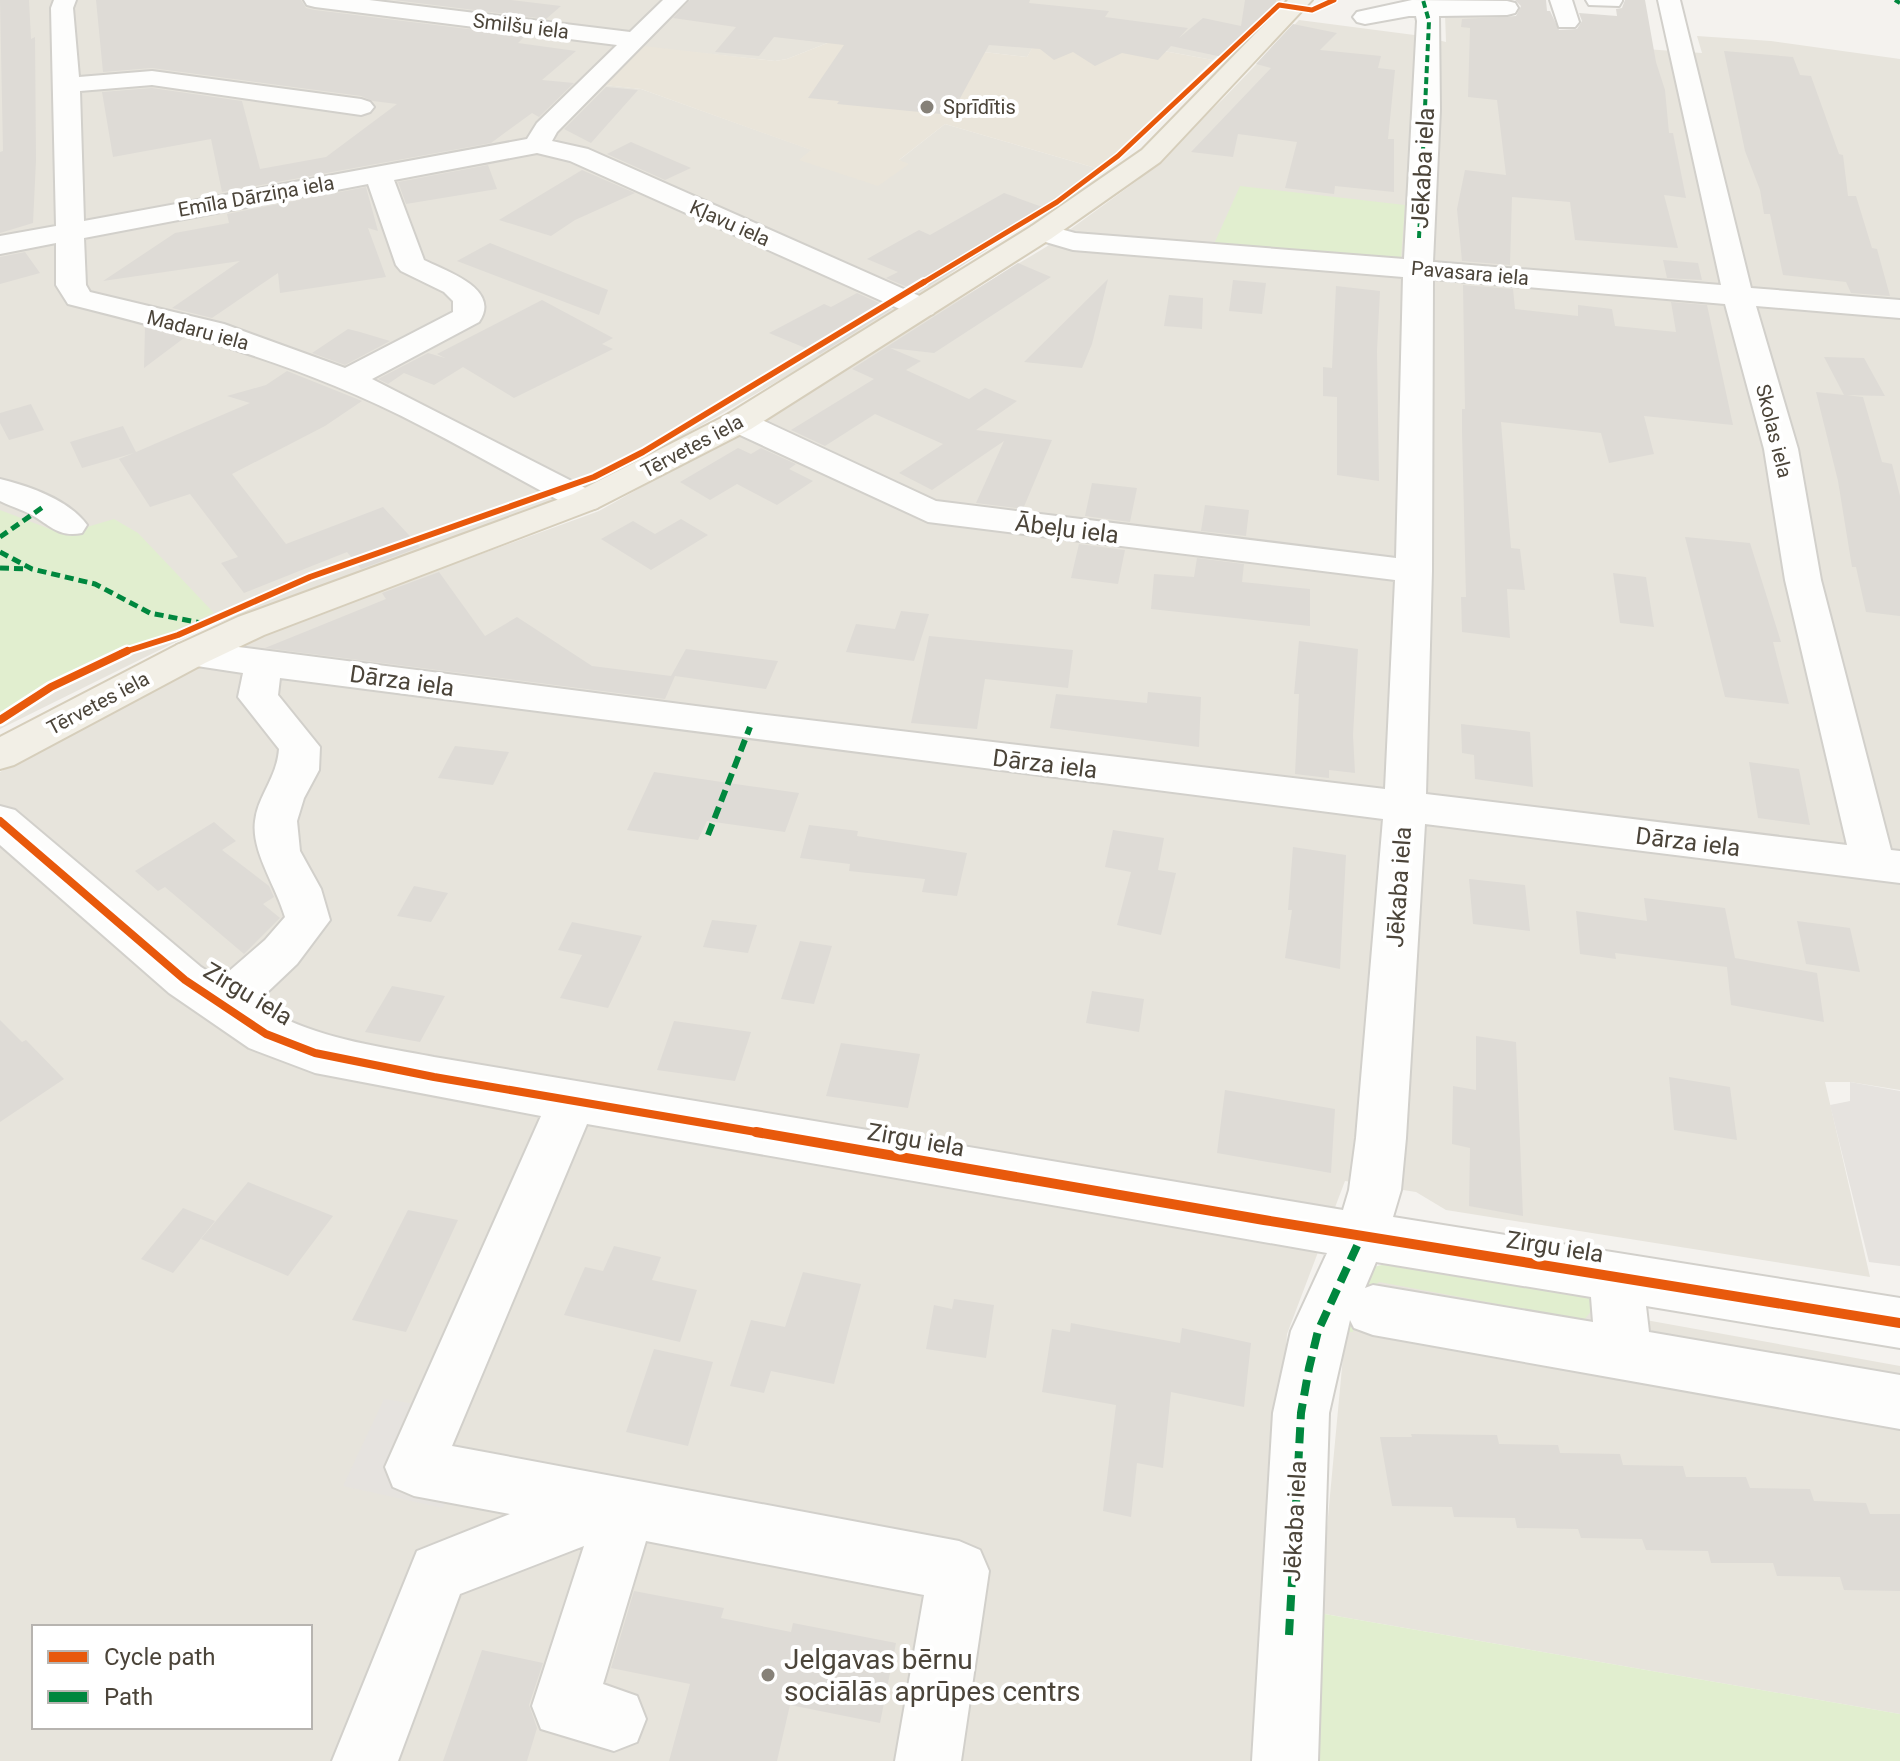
<svg xmlns="http://www.w3.org/2000/svg" width="1900" height="1761" viewBox="0 0 1900 1761" font-family="Roboto,sans-serif">
<style>
.residential{fill:#e7e4dc;fill-rule:evenodd}
.education{fill:#eae5da}
.green{fill:#e1eecf}
.parking{fill:#e6e3df}
.building{fill:#dedbd6}
.lines{fill:none;stroke-linecap:round;stroke-linejoin:round}
.minor-casing{stroke:#d2d0cb;stroke-width:4}
.major-casing{stroke:#d6cebb;stroke-width:4}
.minor{fill:#fdfdfc;fill-rule:evenodd}
.major{fill:#f2efe6;fill-rule:evenodd}
.quiet-far3{stroke:#00873e;stroke-width:4;stroke-dasharray:7 4;stroke-linecap:butt}
.quiet-far2{stroke:#00873e;stroke-width:5;stroke-dasharray:9 5;stroke-linecap:butt}
.quiet-far1{stroke:#00873e;stroke-width:6;stroke-dasharray:12 6;stroke-linecap:butt}
.quiet{stroke:#00873e;stroke-width:8;stroke-dasharray:16 8;stroke-linecap:butt}
.cycleway-far3-casing{stroke:#fff;stroke-width:8}
.cycleway-far2-casing{stroke:#fff;stroke-width:10}
.cycleway-far1-casing{stroke:#fff;stroke-width:13}
.cycleway-casing{stroke:#fff;stroke-width:15}
.cycleway-far3{stroke:#e8590c;stroke-width:5}
.cycleway-far2{stroke:#e8590c;stroke-width:6}
.cycleway-far1{stroke:#e8590c;stroke-width:8}
.cycleway{stroke:#e8590c;stroke-width:10}
.poi-dot{fill:#868178;stroke:#fff;stroke-width:3}
.labels{text-anchor:middle;stroke-width:8;stroke-linejoin:round;paint-order:stroke}
.far-street-label{font-size:20px;fill:#4b4439;stroke:#fff}
.far-poi-label{font-size:20px;fill:#4b4439;stroke:#fff;text-anchor:start}
.street-label{font-size:24px;fill:#4b4439;stroke:#fff}
.near-poi-label{font-size:28px;fill:#4b4439;stroke:#fff;text-anchor:start}
</style>
<rect width="100%" height="100%" fill="#f4f2ee"/>
<path class="residential" d="M0,0H1281L1213,60L1044,29L1027,57L845,36L787,59L775,61L643,47L605,85L641,89L812,150L800,160L908,164L898,161L945,124L1099,169L895,313L647,457L546,504L204,628L0,729Z
M1445,14L1504,18L1545,42L1702,53L1697,36L1771,41L1900,59V1090L1850,1082H1825L1870,1277L1446,1210L1416,1192L1345,1181L1287,1334L1254,1761H0V772L231,645L599,511L736,434L1046,247L1138,180L1223,99L1299,20L1422,36L1446,42ZM34,1627H310V1727H34Z
M1370,1270L1900,1366V1714L1319,1613L1347,1314Z"/>
<path class="education" d="M1043,29L1213,60L1099,169L945,124L899,160L909,164L878,186L799,160L811,150L641,89L604,85L643,46L775,61L787,59L845,36L1027,57Z"/>
<path class="green" d="M1240,186L1405,205L1401,259L1214,244Z
M0,510L63,534L114,519L138,533L214,613L149,642L120,648L71,671L0,713Z
M1400,1260L1581,1291L1591,1298L1592,1310L1584,1320L1379,1282L1355,1305L1353,1332L1335,1331L1370,1268Z
M1319,1613L1900,1714V1761H1312Z"/>
<path class="parking" d="M1850,1082L1900,1091V1266L1869,1262L1830,1105L1850,1101Z
M384,1399L460,1411L442,1451L463,1456L443,1508L343,1486Z"/>
<path class="building" d="M0,0H29L31,39L35,37L36,160L33,223L0,233V152L3,151Z
M96,0H301L306,8L315,10L525,36L518,43L576,51L542,80L574,83L539,117L532,113L491,143L222,192L211,139L113,157L102,92L152,88L242,101L260,169L326,157L397,104L373,101L361,96L152,68L103,72Z
M394,0H511L561,6L546,19Z
M690,0H1030L1029,3L1109,11L1105,17L1188,28L1179,38L1203,18L1241,26L1245,0H1276L1275,9L1227,58L1171,46L1158,60L1122,53L1095,66L1073,52L1054,60L1040,49L989,45L951,115L837,104L839,101L808,98L844,45L774,37L759,56L715,52L736,27L673,18Z
M1515,0H1546L1547,11H1550L1559,30L1577,29L1582,21L1579,13L1617,16L1616,9L1622,8L1625,0H1645L1656,62L1665,90L1669,133H1673L1686,198L1664,195L1678,248L1575,240L1570,202L1512,197L1510,265L1462,261L1457,209L1465,170L1506,175L1497,100L1468,97L1470,28L1461,27L1462,19L1516,16L1521,6Z
M1293,24L1337,33L1320,50L1381,56L1378,68L1395,70L1388,139H1394V192L1335,186L1334,194L1285,188L1297,142L1238,134L1233,157L1191,152L1271,68L1256,64Z
M1724,51L1793,57L1800,75L1811,76L1839,154L1843,155L1848,196H1856L1872,248L1877,249L1890,296L1851,293L1846,282L1783,275L1770,214H1764L1760,190L1745,151Z
M606,87L638,90L591,143L564,129Z
M631,142L691,168L665,180L607,154Z
M488,165L497,189L406,204L398,182Z
M582,170L635,193L575,220L551,236L499,220Z
M366,187L378,231L368,228L386,277L280,293L278,273L212,318L172,308L240,261L103,281L175,233L229,223L227,214Z
M1004,193L1045,208L981,246L988,249L919,292L886,278L898,272L867,259L919,230L930,235Z
M490,243L608,290L599,315L457,261Z
M25,252L40,273L0,284V257Z
M1663,260L1698,263L1702,280L1667,278Z
M1018,263L1051,277L934,353L890,348L921,361L906,370L969,399L985,388L1017,401L976,430L1052,440L1023,509L976,503L1004,441L932,490L899,473L943,444L875,414L825,446L791,430L874,379L852,369Z
M1108,279L1092,344L1082,368L1024,362Z
M1233,280L1266,283L1262,314L1229,311Z
M1463,285L1513,289L1515,309L1578,316V305L1612,309L1615,326L1676,332L1671,302L1707,305L1733,425L1644,416L1654,454L1609,463L1601,433L1501,422L1511,548L1520,549L1525,590L1507,589L1510,638L1462,632L1461,597H1466L1462,432V409H1465Z
M1336,286L1380,291L1377,351L1379,481L1337,475V397L1323,396V367L1332,368Z
M857,293L892,309L820,354L769,333L824,304L831,307Z
M1169,295L1203,298L1202,329L1164,326Z
M542,300L613,338L602,344L613,349L514,398L463,367L434,385L404,373L388,384L378,379L428,353L445,358L437,354Z
M145,327L169,333L184,338L144,368Z
M348,329L360,332L390,341L345,365L312,353Z
M1824,357L1864,358L1885,396L1844,395Z
M287,371L362,401L325,426L232,474L286,544L383,507L420,547L361,569L347,552L244,593L221,563L238,557L190,494L150,507L119,459L134,453L82,468L70,442L123,426L136,452L250,403L227,396L266,385Z
M1816,392L1863,397L1882,462L1892,464L1900,496V616L1866,612L1856,567H1852L1838,481Z
M31,404L44,430L9,440L0,423V413Z
M738,448L751,454L761,448L796,464L789,469L813,481L777,505L737,484L710,500L680,482Z
M1092,483L1137,488L1130,522L1085,516Z
M1205,505L1249,510L1246,536L1201,531Z
M681,519L708,535L651,570L601,539L633,521L655,534Z
M1685,537L1750,543L1781,642H1773L1789,704L1725,697Z
M1079,544L1125,550L1118,584L1071,578Z
M1197,558L1244,564L1242,582L1310,589V626L1151,609L1154,574L1194,577Z
M439,572L485,636L517,617L592,666L671,676L686,649L778,661L766,689L675,676L665,699L265,648L386,599L382,593Z
M1613,573L1646,577L1654,627L1620,623Z
M901,611L929,614L914,661L846,652L856,624L895,629Z
M929,636L1073,650L1068,688L985,679L977,729L911,723Z
M1299,641L1358,649L1353,735L1355,773L1329,770V778L1295,774L1299,694H1294Z
M1148,692L1201,697L1199,747L1050,728L1056,694L1147,703Z
M1461,724L1530,732L1533,787L1475,779L1474,755L1462,753Z
M455,746L509,752L493,785L438,778Z
M1749,762L1799,769L1810,825L1758,818Z
M654,772L749,786L799,793L785,832L707,821L698,840L627,830Z
M214,822L236,841L222,850L269,886L274,897L263,904L280,918L244,954L165,887L158,891L135,871Z
M809,825L858,831L857,836L967,853L957,896L922,892L925,879L849,871L850,864L800,858Z
M1113,830L1164,838L1158,870L1176,873L1161,935L1117,925L1131,872L1105,867Z
M1293,847L1346,855L1340,969L1285,958L1292,910H1288Z
M1469,879L1525,885L1530,931L1473,924Z
M414,886L448,893L431,922L397,916Z
M1644,898L1725,908L1735,958L1817,973L1824,1022L1731,1005L1727,967L1615,953L1616,959L1580,954L1576,911L1647,921Z
M712,920L757,925L748,953L703,947Z
M1797,921L1850,928L1860,972L1806,964Z
M572,922L642,936L608,1008L560,998L582,955L558,950Z
M800,941L832,946L814,1004L781,999Z
M392,986L445,996L420,1042L365,1032Z
M1092,991L1144,999L1139,1032L1086,1023Z
M0,1020L22,1042L26,1040L64,1079L0,1122Z
M674,1021L751,1032L735,1081L657,1070Z
M1476,1036L1516,1042L1523,1216L1469,1206L1470,1148L1452,1144L1453,1086L1476,1090Z
M841,1043L920,1054L908,1108L826,1096Z
M1669,1077L1730,1087L1737,1140L1674,1130Z
M1225,1090L1335,1109L1331,1173L1217,1153Z
M248,1182L333,1216L288,1276L201,1239Z
M183,1208L215,1221L173,1273L141,1259Z
M408,1210L458,1220L406,1332L352,1320Z
M614,1246L661,1257L652,1280L697,1290L680,1342L564,1315L585,1267L603,1271Z
M803,1272L861,1284L834,1384L771,1371L764,1393L730,1386L751,1320L785,1327Z
M954,1299L994,1305L986,1358L926,1349L934,1305L952,1309Z
M1071,1323L1180,1343L1182,1328L1251,1343L1244,1407L1171,1392L1163,1468L1137,1463L1131,1517L1103,1511L1116,1405L1042,1392L1052,1329L1070,1332Z
M654,1349L713,1362L688,1446L626,1432Z
M1411,1434L1497,1435L1499,1444L1558,1445L1560,1453L1620,1454L1623,1465L1683,1466L1686,1477H1746L1750,1488L1810,1489L1814,1501L1866,1503L1870,1514H1900V1591L1844,1590L1840,1577L1777,1576L1773,1563H1711L1708,1551L1646,1550L1642,1539L1581,1538L1578,1529L1517,1528L1515,1518L1454,1517L1452,1507L1392,1506L1380,1437H1412Z
M634,1591L724,1608L721,1618L791,1632L793,1623L896,1643L880,1723L790,1705L777,1761H669L690,1684L611,1668Z
M482,1650L543,1663L529,1705L537,1728L527,1761H443Z"/>
<g class="lines">
<defs>
<path id="minor" d="M54,0H76L73,8L79,77L152,71L361,99L370,102L374,107L370,112L361,115L152,85L80,91L84,221L527,139L537,123L617,45L315,7L307,5L304,0H369L630,32L663,0H687L557,132L552,141L588,149L933,302L937,308L933,314L922,317L911,314L570,161L537,153L394,180L424,260C446,271 502,289 479,322L372,379L597,494L602,501L597,508L585,511L573,508C495,467 417,419 335,386C249,350 159,327 68,304L56,285V243L0,254V236L56,226L51,8ZM368,184L396,265L401,271L444,292L453,301V312L345,368L224,324L90,292L86,285L84,238Z
M1412,0L1507,1L1515,3L1518,8L1515,13L1507,15L1439,16L1440,110L1433,262L1721,285L1658,0H1680L1751,288L1900,300V318L1756,306L1798,449L1821,580L1891,850L1900,851V883L1425,824L1406,1138L1401,1190L1393,1217L1900,1298V1348L1646,1306L1649,1332L1900,1375V1429L1373,1335L1354,1328L1350,1320L1329,1413L1318,1761H1252L1273,1413L1291,1331L1327,1253L587,1124L452,1446L959,1541L980,1550L989,1571L961,1761H895L924,1595L646,1541L603,1684L637,1696L646,1719L637,1742L614,1751L541,1729L532,1706L584,1546L460,1594L398,1761H332L417,1551L510,1514L414,1496L393,1487L385,1467L541,1116L315,1073L249,1048L169,993L0,845V806L15,810L201,967L220,979L265,940L285,917C276,886 251,851 255,821C258,795 277,778 279,749L238,697L243,673L177,663L172,654L177,645L191,641L750,713L1385,789L1395,580L928,522L727,429L723,422L727,415L739,412L751,415L936,501L1396,558L1403,277L1073,250L1032,238L1028,232L1032,226L1042,224L1075,233L1404,259L1417,21L1416,16H1409L1365,24L1357,22L1353,17L1357,12ZM1433,279L1725,304L1764,449L1785,580L1847,845L1426,794L1432,571ZM280,678L1383,819L1356,1138L1349,1190L1343,1210L434,1057C372,1045 310,1038 256,1003L297,964L330,920L321,889L300,851L297,821L304,798L319,770L320,747L278,695ZM1376,1262L1591,1297L1593,1322L1373,1285L1365,1288Z
M1550,0H1572L1579,22L1575,27H1559Z
M1586,0H1622V1L1619,6L1589,5Z
M0,479C29,486 69,500 87,525L82,533C58,538 49,524 30,514C20,509 10,506 0,501Z"/>
<path id="major" d="M1288,0H1312L1160,162L1052,238L751,429L597,508L264,635L205,663L14,765L0,769V737L177,645L238,617L573,494L727,415L1032,226L1142,150Z"/>
</defs>
<use href="#minor" class="minor-casing"/>
<use href="#major" class="major-casing"/>
<use href="#minor" class="minor"/>
<use href="#major" class="major"/>
<path class="quiet-far3" d="M1895,0L1900,3
M1419,238L1429,21L1423,0"/>
<path class="quiet-far2" d="M0,537L43,507
M0,552L32,569L95,584L150,613L201,623
M0,568L28,569"/>
<path class="quiet-far1" d="M708,835L750,727"/>
<path class="quiet" d="M1289,1635L1301,1413L1309,1368L1318,1331L1362,1235"/>
<defs>
<path id="cycleway-far3" d="M921,284L1057,202L1118,156L1279,5L1312,10L1334,0"/>
<path id="cycleway-far2" d="M121,653L178,635L310,577L594,477L643,452L924,282"/>
<path id="cycleway-far1" d="M0,720L51,687L127,651
M0,821L185,980L266,1034L315,1053L434,1077L768,1134"/>
<path id="cycleway" d="M756,1132L1264,1220L1900,1323"/>
</defs>
<use href="#cycleway-far3" class="cycleway-far3-casing"/>
<use href="#cycleway-far2" class="cycleway-far2-casing"/>
<use href="#cycleway-far1" class="cycleway-far1-casing"/>
<use href="#cycleway" class="cycleway-casing"/>
<use href="#cycleway-far3" class="cycleway-far3"/>
<use href="#cycleway-far2" class="cycleway-far2"/>
<use href="#cycleway-far1" class="cycleway-far1"/>
<use href="#cycleway" class="cycleway"/>
</g>
<g class="poi-dot">
<circle cx="927" cy="107" r="8"/>
<circle cx="768" cy="1675" r="8"/>
</g>
<g class="labels">
<g class="far-street-label">
<text transform="translate(521 26) rotate(7)" y="7">Smilšu iela</text>
<text transform="translate(256 196) rotate(-10)" y="7">Emīla Dārziņa iela</text>
<text transform="translate(730 223) rotate(24)" y="7">Kļavu iela</text>
<text transform="translate(1470 273) rotate(5)" y="7">Pavasara iela</text>
<text transform="translate(198 330) rotate(15)" y="7">Madaru iela</text>
<text transform="translate(1774 431) rotate(76)" y="7">Skolas iela</text>
<text transform="translate(692 446) rotate(-28)" y="7">Tērvetes iela</text>
<text transform="translate(98 703) rotate(-28)" y="7">Tērvetes iela</text>
</g>
<g class="far-poi-label">
<text x="943" y="114">Sprīdītis</text>
</g>
<g class="street-label">
<text transform="translate(1423 168) rotate(-87)" y="8">Jēkaba iela</text>
<text transform="translate(1067 529) rotate(7)" y="8">Ābeļu iela</text>
<text transform="translate(402 681) rotate(8)" y="8">Dārza iela</text>
<text transform="translate(1045 764) rotate(7)" y="8">Dārza iela</text>
<text transform="translate(1688 842) rotate(7)" y="8">Dārza iela</text>
<text transform="translate(1399 887) rotate(-86)" y="8">Jēkaba iela</text>
<text transform="translate(248 994) rotate(31)" y="8">Zirgu iela</text>
<text transform="translate(916 1140) rotate(10)" y="8">Zirgu iela</text>
<text transform="translate(1555 1247) rotate(9)" y="8">Zirgu iela</text>
<text transform="translate(1295 1521) rotate(-87)" y="8">Jēkaba iela</text>
</g>
<g class="near-poi-label">
<text x="784" y="1669">Jelgavas bērnu<tspan x="784" dy="32">sociālās aprūpes centrs</tspan></text>
</g>
</g>
<rect x="32" y="1625" width="280" height="104" fill="#ffffff" stroke="#b7b4b0" stroke-width="2"/>
<rect x="48" y="1651" width="40" height="12" fill="#e8590c" stroke="#b7b4b0" stroke-width="2"/>
<text x="104" y="1665" font-size="24" fill="#4b4439">Cycle path</text>
<rect x="48" y="1691" width="40" height="12" fill="#00873e" stroke="#b7b4b0" stroke-width="2"/>
<text x="104" y="1705" font-size="24" fill="#4b4439">Path</text>
</svg>
